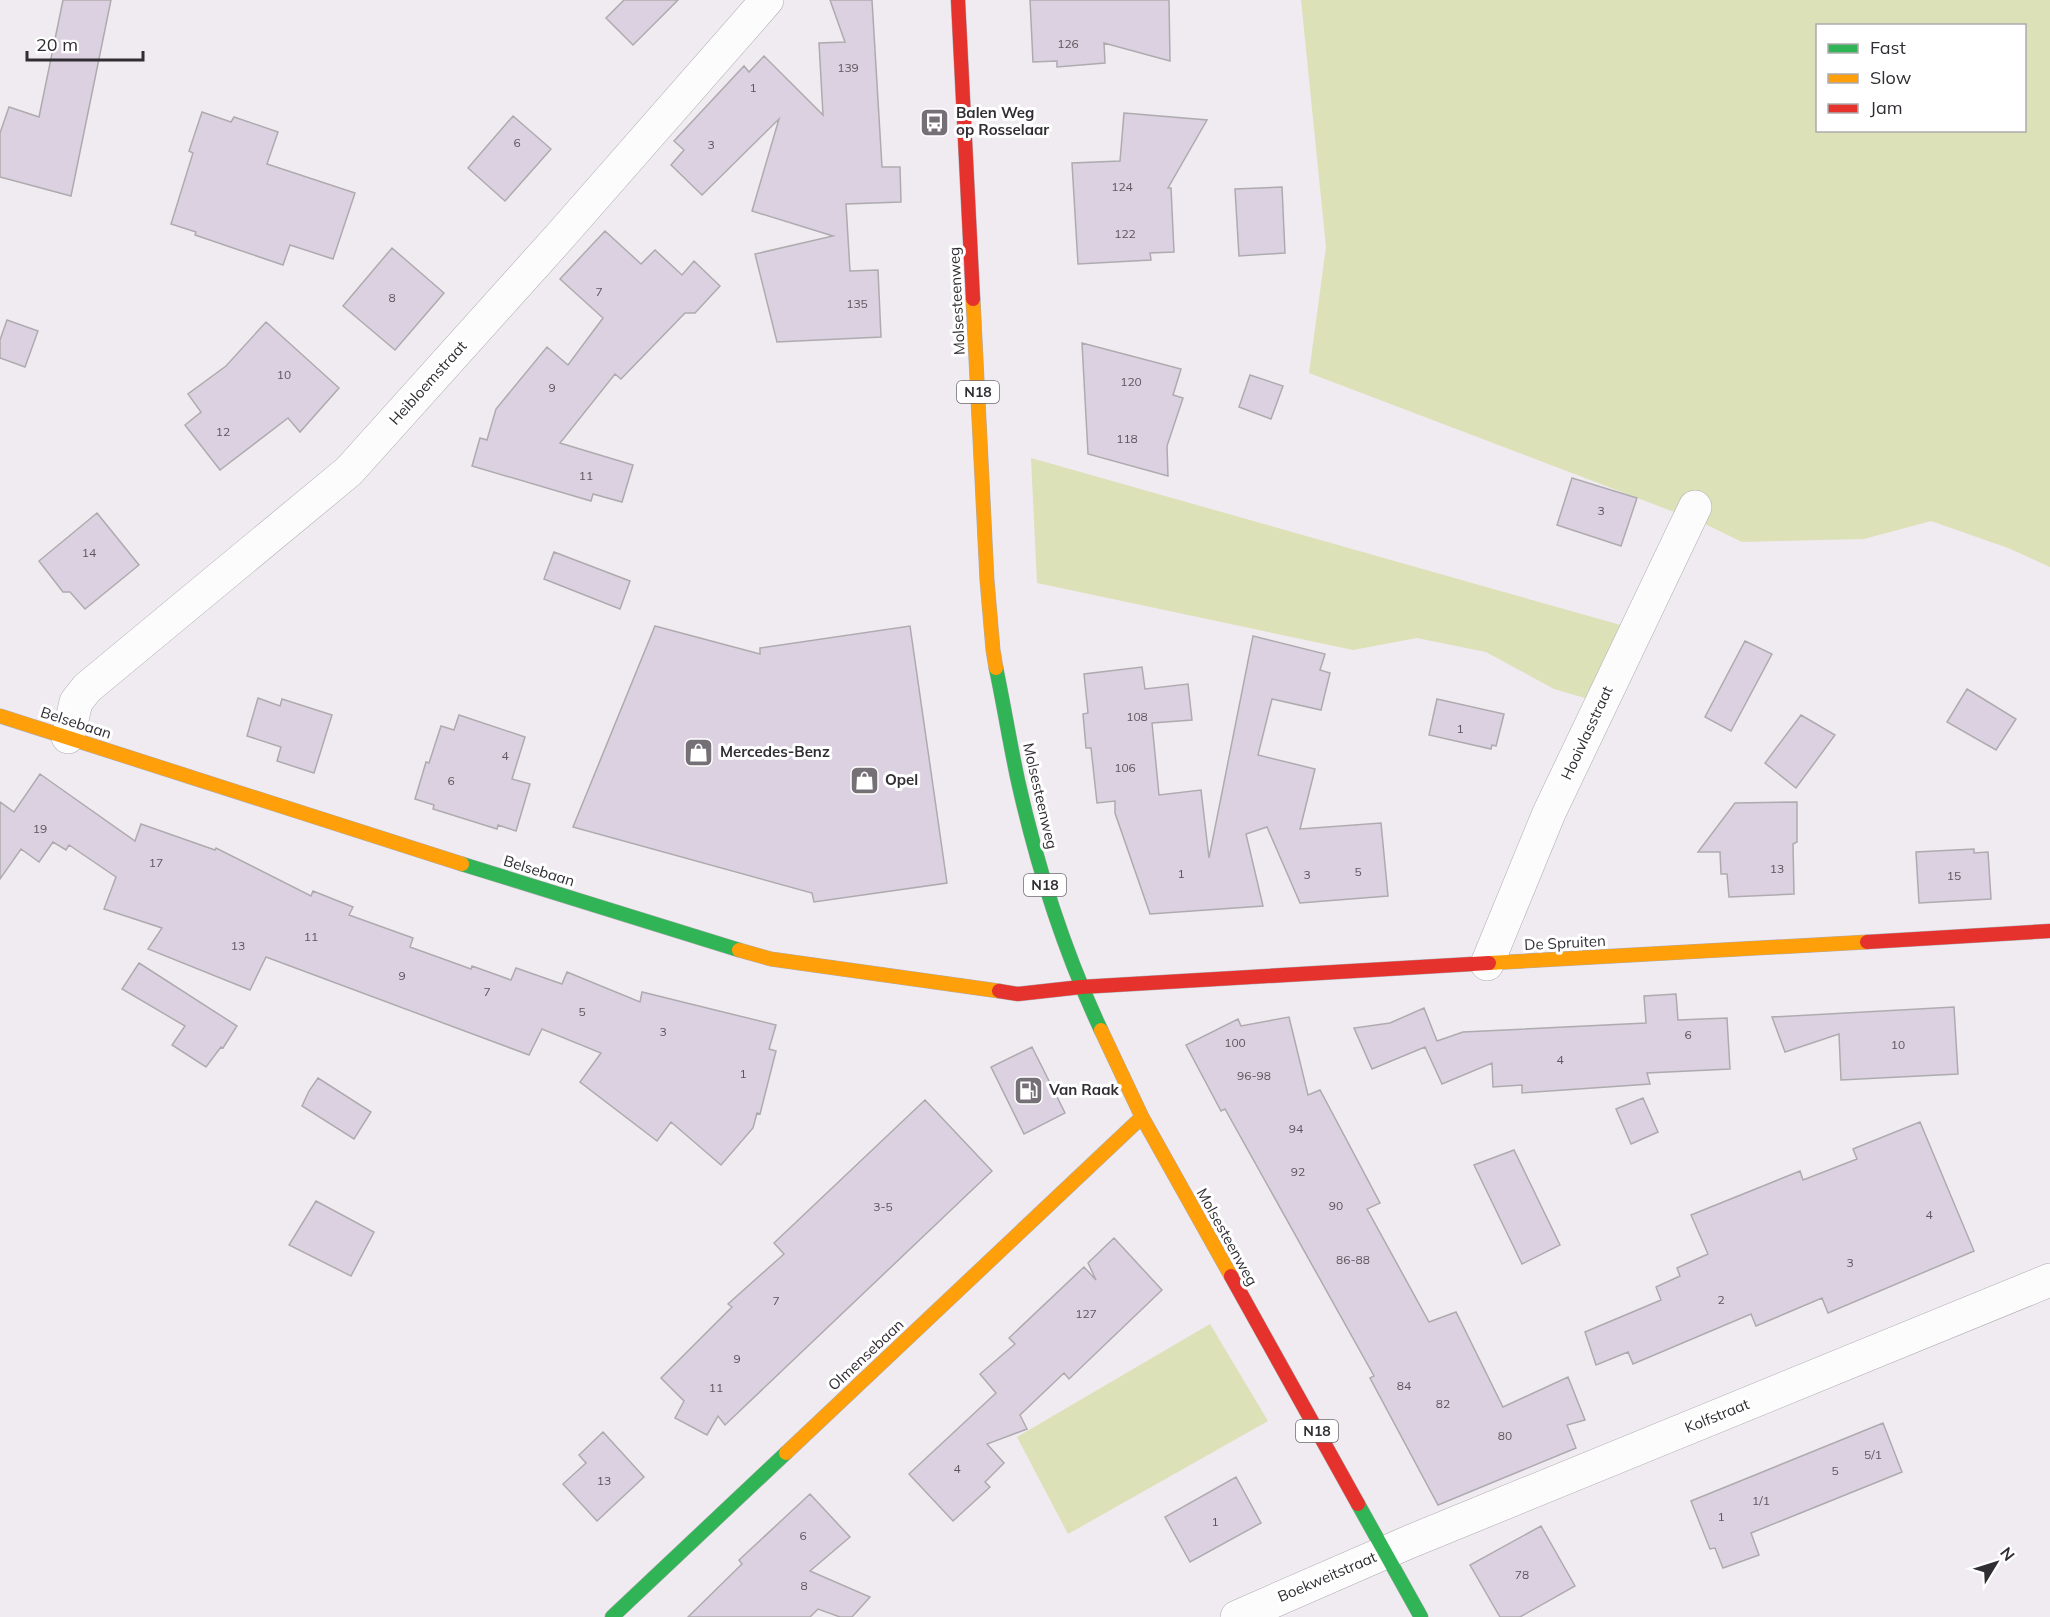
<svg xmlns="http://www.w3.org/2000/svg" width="2050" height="1617" viewBox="0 0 2050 1617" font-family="Mulish,sans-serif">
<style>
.green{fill:#dce1b8;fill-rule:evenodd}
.building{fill:#dcd1e1;stroke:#aeabaf;stroke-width:1.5}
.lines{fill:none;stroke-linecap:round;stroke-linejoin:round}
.street-casing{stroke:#aeabb0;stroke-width:34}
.fast-casing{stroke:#aeabb0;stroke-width:15}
.slow-casing{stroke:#aeabb0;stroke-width:15}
.jam-casing{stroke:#aeabb0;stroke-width:15}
.street{stroke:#fdfcfd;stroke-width:33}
.fast{stroke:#30b455;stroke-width:14}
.slow{stroke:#ff9f0a;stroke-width:14}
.jam{stroke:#e5322d;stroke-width:14}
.labels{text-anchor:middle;stroke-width:6;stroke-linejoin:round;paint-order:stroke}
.number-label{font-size:12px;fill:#5c575e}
.shield{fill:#fff;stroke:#6f6d70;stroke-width:1.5}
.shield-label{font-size:14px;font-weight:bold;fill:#312e33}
.poi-label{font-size:15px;font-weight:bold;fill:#312e33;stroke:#fff;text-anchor:start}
.street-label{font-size:15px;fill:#312e33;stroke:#fff}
</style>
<rect width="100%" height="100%" fill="#efebf1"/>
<path class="green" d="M2050,0V567L2008,548L1931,521L1864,539L1742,542L1703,523L1309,373L1326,247L1301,0ZM1818,26H2024V130H1818Z
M1031,458L1624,626L1585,698L1554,689L1486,652L1417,638L1353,650L1037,583Z
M1210,1324L1268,1421L1068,1534L1017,1437Z"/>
<path class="building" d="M63,0H111L71,196L0,177V133L9,107L39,117Z
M624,0H678L633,45L606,18Z
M830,0H872L882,167H900L901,202L846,204L850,271L878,270L881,337L777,342L755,254L833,236L752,211L779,119L702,195L671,165L684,150L674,141L744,66L749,72L764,56L823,115L819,43L845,42Z
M1030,0H1169L1170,61L1104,43L1105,63L1057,67V61L1033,62Z
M202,112L231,122L234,117L278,132L267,164L355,193L333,259L290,245L283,265L195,235L196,232L171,224L193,153L189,151Z
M1124,113L1207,120L1168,188H1171L1174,252L1150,253L1151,260L1078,264L1072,163L1120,161Z
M513,116L551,149L505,201L468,168Z
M1282,187L1285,253L1239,256L1235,189Z
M605,231L641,264L655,250L682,275L694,261L720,286L695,313H685L621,379L615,374L560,443L633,465L622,502L593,494L591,501L472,466L480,438L487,440L496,409L547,347L568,365L603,318L560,279Z
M392,248L444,293L395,350L343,306Z
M7,320L38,331L25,367L0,358V340Z
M266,322L339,388L300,432L288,418L220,470L185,425L201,412L188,394L226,366Z
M1082,343L1181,369L1173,395L1183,398L1167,446L1168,476L1088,454Z
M1250,375L1283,386L1271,419L1239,407Z
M1572,478L1637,498L1621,546L1557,525Z
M97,513L139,565L85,609L70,592H63L39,561Z
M554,552L630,581L620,609L544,579Z
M655,626L760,654V648L910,626L947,883L814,902L812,893L573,827Z
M1253,636L1325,654L1320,670L1330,673L1321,710L1272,699L1258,755L1315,769L1300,829L1381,823L1388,896L1300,903L1267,827L1246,834L1263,906L1150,914L1115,813V801L1097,803L1091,748H1086L1083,714L1088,713L1084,674L1142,667L1145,689L1188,684L1192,720L1152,723L1159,795L1201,790L1209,858Z
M1745,641L1772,654L1731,731L1705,717Z
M1967,689L2016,719L1996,750L1947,722Z
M258,698L280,706L282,699L332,715L314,773L277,761L281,747L247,736Z
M1437,699L1504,714L1496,746L1492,745L1491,749L1429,735Z
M459,715L525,737L512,779L530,784L516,831L498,825L497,829L433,809L434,805L415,799L426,762L429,763L441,726L454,730Z
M1801,715L1835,735L1796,788L1765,763Z
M40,774L135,841L141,824L215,850L216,848L311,896L313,891L353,907L349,915L413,938L410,947L471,969L472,966L511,980L516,968L562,984L567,972L640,1002L642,992L776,1025L769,1049L776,1051L760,1114L757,1113L753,1128L721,1165L671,1122L657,1141L580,1082L601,1053L542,1029L529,1055L266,957L250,990L148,949L162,928L104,909L116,877L69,845L66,850L53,842L39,862L21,849L0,879V802L14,812Z
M1797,802V842L1793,844L1794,894L1729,897L1727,874H1721L1720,852H1698L1735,803Z
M1974,849V853L1988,852L1991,899L1919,903L1916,852Z
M139,963L237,1026L223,1048L221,1047L206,1067L172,1045L185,1026L122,989Z
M1676,994L1678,1020L1727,1018L1730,1069L1647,1073L1650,1084L1522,1093V1085L1493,1087L1492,1063L1442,1084L1425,1047L1372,1069L1354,1028L1390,1023L1424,1008L1437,1041L1463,1032L1646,1023L1644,996Z
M1954,1007L1958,1074L1841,1080L1839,1034L1785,1052L1772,1017Z
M1289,1017L1308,1095L1320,1090L1380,1203L1367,1209L1429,1322L1456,1312L1503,1407L1568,1377L1585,1420L1567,1425L1576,1448L1438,1505L1370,1378L1374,1376L1225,1109L1221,1111L1186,1045L1238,1019L1241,1026Z
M1032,1047L1065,1113L1024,1134L991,1067Z
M318,1078L371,1112L354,1139L302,1106L309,1091Z
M1643,1098L1658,1132L1631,1144L1616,1109Z
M925,1100L992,1171L725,1425L718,1416L707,1435L675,1418L684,1401L661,1378L732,1307L728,1304L784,1254L774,1243Z
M1920,1122L1974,1251L1828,1313L1822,1298L1756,1326L1751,1314L1633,1364L1628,1352L1596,1365L1585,1332L1661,1300L1656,1287L1680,1276L1677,1268L1708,1254L1691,1215L1800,1171L1803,1180L1857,1159L1853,1149Z
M1514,1150L1560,1245L1522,1264L1474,1165Z
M316,1201L374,1232L351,1276L289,1245Z
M1114,1238L1162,1290L1069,1379L1064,1373L1020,1415L1027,1429L987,1444L1004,1463L985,1482L990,1487L953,1521L909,1474L996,1393L980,1374L1015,1344L1009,1338L1084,1267L1096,1280L1088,1263Z
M1883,1423L1902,1472L1751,1533L1759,1555L1723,1568L1715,1548L1710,1549L1691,1501Z
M603,1432L644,1477L597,1521L563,1484L586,1463L579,1455Z
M1236,1477L1261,1523L1190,1562L1165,1517Z
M810,1494L850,1537L810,1571L870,1597L852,1617H840L818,1609L810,1617H688L742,1564L739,1560Z
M1541,1526L1575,1586L1520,1617H1500L1470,1565Z"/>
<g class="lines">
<defs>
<path id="street" d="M68,737L76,702L87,688L349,471L562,234L767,0
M1487,964L1549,813L1695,507
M1237,1617L1409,1542L2050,1280"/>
<path id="fast" d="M996,668C1004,706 1010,744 1018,781C1037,866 1064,951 1101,1030
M462,864L739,950
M1358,1504L1421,1617
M612,1617L786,1453"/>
<path id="slow" d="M973,299L987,580L993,650L996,668
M0,716L462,864
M739,950L771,959L999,991
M1489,963L1867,942
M1101,1030L1142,1117L1231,1276
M786,1453L1142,1117"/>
<path id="jam" d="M958,0L973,299
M1867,942L2050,931
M999,991L1018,994L1081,987L1489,963
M1231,1276L1358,1504"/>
</defs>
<use href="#street" class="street-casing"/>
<use href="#fast" class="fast-casing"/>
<use href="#slow" class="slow-casing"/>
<use href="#jam" class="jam-casing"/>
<use href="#street" class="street"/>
<use href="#fast" class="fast"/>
<use href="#slow" class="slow"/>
<use href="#jam" class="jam"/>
</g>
<defs>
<symbol id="bus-square" viewBox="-11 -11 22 22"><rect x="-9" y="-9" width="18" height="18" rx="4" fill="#747076" stroke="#fff"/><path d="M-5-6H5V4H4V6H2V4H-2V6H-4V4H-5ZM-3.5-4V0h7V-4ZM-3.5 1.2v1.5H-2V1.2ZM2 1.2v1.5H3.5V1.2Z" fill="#fff"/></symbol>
<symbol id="shop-square" viewBox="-11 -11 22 22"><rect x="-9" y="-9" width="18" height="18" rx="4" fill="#747076" stroke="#fff"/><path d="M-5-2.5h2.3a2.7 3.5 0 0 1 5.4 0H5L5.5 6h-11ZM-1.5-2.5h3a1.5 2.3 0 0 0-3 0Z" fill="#fff"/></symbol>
<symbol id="fuel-square" viewBox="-11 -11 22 22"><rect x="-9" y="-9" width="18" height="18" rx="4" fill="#747076" stroke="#fff"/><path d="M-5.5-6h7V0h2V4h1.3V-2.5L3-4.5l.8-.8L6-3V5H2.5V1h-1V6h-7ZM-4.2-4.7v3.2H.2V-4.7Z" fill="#fff"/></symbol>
</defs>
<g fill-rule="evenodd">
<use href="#bus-square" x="918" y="106" width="33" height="33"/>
<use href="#shop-square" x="682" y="736" width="33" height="33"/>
<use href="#shop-square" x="848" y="764" width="33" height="33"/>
<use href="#fuel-square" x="1012" y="1074" width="33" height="33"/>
</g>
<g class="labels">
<g class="number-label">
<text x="1068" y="48">126</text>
<text x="848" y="72">139</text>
<text x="753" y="92">1</text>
<text x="517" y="147">6</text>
<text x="711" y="149">3</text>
<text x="1122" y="191">124</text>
<text x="1125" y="238">122</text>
<text x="599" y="296">7</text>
<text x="392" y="302">8</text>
<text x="857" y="308">135</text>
<text x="284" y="379">10</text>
<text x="1131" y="386">120</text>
<text x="552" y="392">9</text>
<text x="223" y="436">12</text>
<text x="1127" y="443">118</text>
<text x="586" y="480">11</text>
<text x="1601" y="515">3</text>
<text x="89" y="557">14</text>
<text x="1137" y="721">108</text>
<text x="1460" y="733">1</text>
<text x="505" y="760">4</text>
<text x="1125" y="772">106</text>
<text x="451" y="785">6</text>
<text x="40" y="833">19</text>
<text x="156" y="867">17</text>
<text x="1777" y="873">13</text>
<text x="1358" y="876">5</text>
<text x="1181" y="878">1</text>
<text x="1307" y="879">3</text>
<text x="1954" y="880">15</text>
<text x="311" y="941">11</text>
<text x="238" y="950">13</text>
<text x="402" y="980">9</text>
<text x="487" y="996">7</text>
<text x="582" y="1016">5</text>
<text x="663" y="1036">3</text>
<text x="1688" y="1039">6</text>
<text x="1235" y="1047">100</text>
<text x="1898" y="1049">10</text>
<text x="1560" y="1064">4</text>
<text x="743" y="1078">1</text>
<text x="1254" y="1080">96-98</text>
<text x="1296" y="1133">94</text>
<text x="1298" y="1176">92</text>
<text x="1336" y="1210">90</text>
<text x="883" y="1211">3-5</text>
<text x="1929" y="1219">4</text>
<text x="1353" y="1264">86-88</text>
<text x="1850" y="1267">3</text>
<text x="1721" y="1304">2</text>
<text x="776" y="1305">7</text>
<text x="1086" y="1318">127</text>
<text x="737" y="1363">9</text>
<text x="1404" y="1390">84</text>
<text x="716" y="1392">11</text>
<text x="1443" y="1408">82</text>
<text x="1505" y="1440">80</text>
<text x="1873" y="1459">5/1</text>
<text x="957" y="1473">4</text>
<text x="1835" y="1475">5</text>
<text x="604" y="1485">13</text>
<text x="1761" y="1505">1/1</text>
<text x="1721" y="1521">1</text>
<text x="1215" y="1526">1</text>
<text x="803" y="1540">6</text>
<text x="1522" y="1579">78</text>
<text x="804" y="1590">8</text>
</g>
<g class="shield">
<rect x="957" y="381" width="42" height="22" rx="4.5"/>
<rect x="1024" y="874" width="42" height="22" rx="4.5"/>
<rect x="1296" y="1420" width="42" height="22" rx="4.5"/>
</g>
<g class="shield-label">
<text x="978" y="397">N18</text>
<text x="1045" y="890">N18</text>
<text x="1317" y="1436">N18</text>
</g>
<g class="poi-label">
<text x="956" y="118">Balen Weg<tspan x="956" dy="17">op Rosselaar</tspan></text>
<text x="720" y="757">Mercedes-Benz</text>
<text x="885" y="785">Opel</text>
<text x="1049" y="1095">Van Raak</text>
</g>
<g class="street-label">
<text transform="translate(957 301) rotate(-93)" y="5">Molsesteenweg</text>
<text transform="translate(428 383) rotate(-48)" y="5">Heibloemstraat</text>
<text transform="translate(76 723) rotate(18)" y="5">Belsebaan</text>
<text transform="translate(1587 733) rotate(-65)" y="5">Hooivlasstraat</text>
<text transform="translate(1040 796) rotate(77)" y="5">Molsesteenweg</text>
<text transform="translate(539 871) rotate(17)" y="5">Belsebaan</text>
<text transform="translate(1565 943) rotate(-3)" y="5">De Spruiten</text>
<text transform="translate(1227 1237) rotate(61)" y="5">Molsesteenweg</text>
<text transform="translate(866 1355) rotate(-43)" y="5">Olmensebaan</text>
<text transform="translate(1717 1416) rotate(-22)" y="5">Kolfstraat</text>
<text transform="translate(1327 1577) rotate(-23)" y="5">Boekweitstraat</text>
</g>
</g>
<rect x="1816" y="24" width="210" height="108" fill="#ffffff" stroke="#adabad" stroke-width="1.5"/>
<rect x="1828" y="44" width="30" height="9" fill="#30b455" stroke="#adabad" stroke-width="1.5"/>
<text x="1870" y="54" font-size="18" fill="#312e33">Fast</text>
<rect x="1828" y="74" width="30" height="9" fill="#ff9f0a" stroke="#adabad" stroke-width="1.5"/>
<text x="1870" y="84" font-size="18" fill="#312e33">Slow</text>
<rect x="1828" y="104" width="30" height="9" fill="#e5322d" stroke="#adabad" stroke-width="1.5"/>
<text x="1870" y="114" font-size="18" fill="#312e33">Jam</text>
<g transform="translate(1996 1563) rotate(52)" stroke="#ffffff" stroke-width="4.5" paint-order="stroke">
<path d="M0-4.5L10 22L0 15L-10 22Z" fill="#312e33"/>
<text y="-9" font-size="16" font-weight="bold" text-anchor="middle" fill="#312e33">N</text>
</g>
<path d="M27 51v9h116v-9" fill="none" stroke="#312e33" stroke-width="3"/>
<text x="36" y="51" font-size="18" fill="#312e33" stroke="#ffffff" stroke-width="4.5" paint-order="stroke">20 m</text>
</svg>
